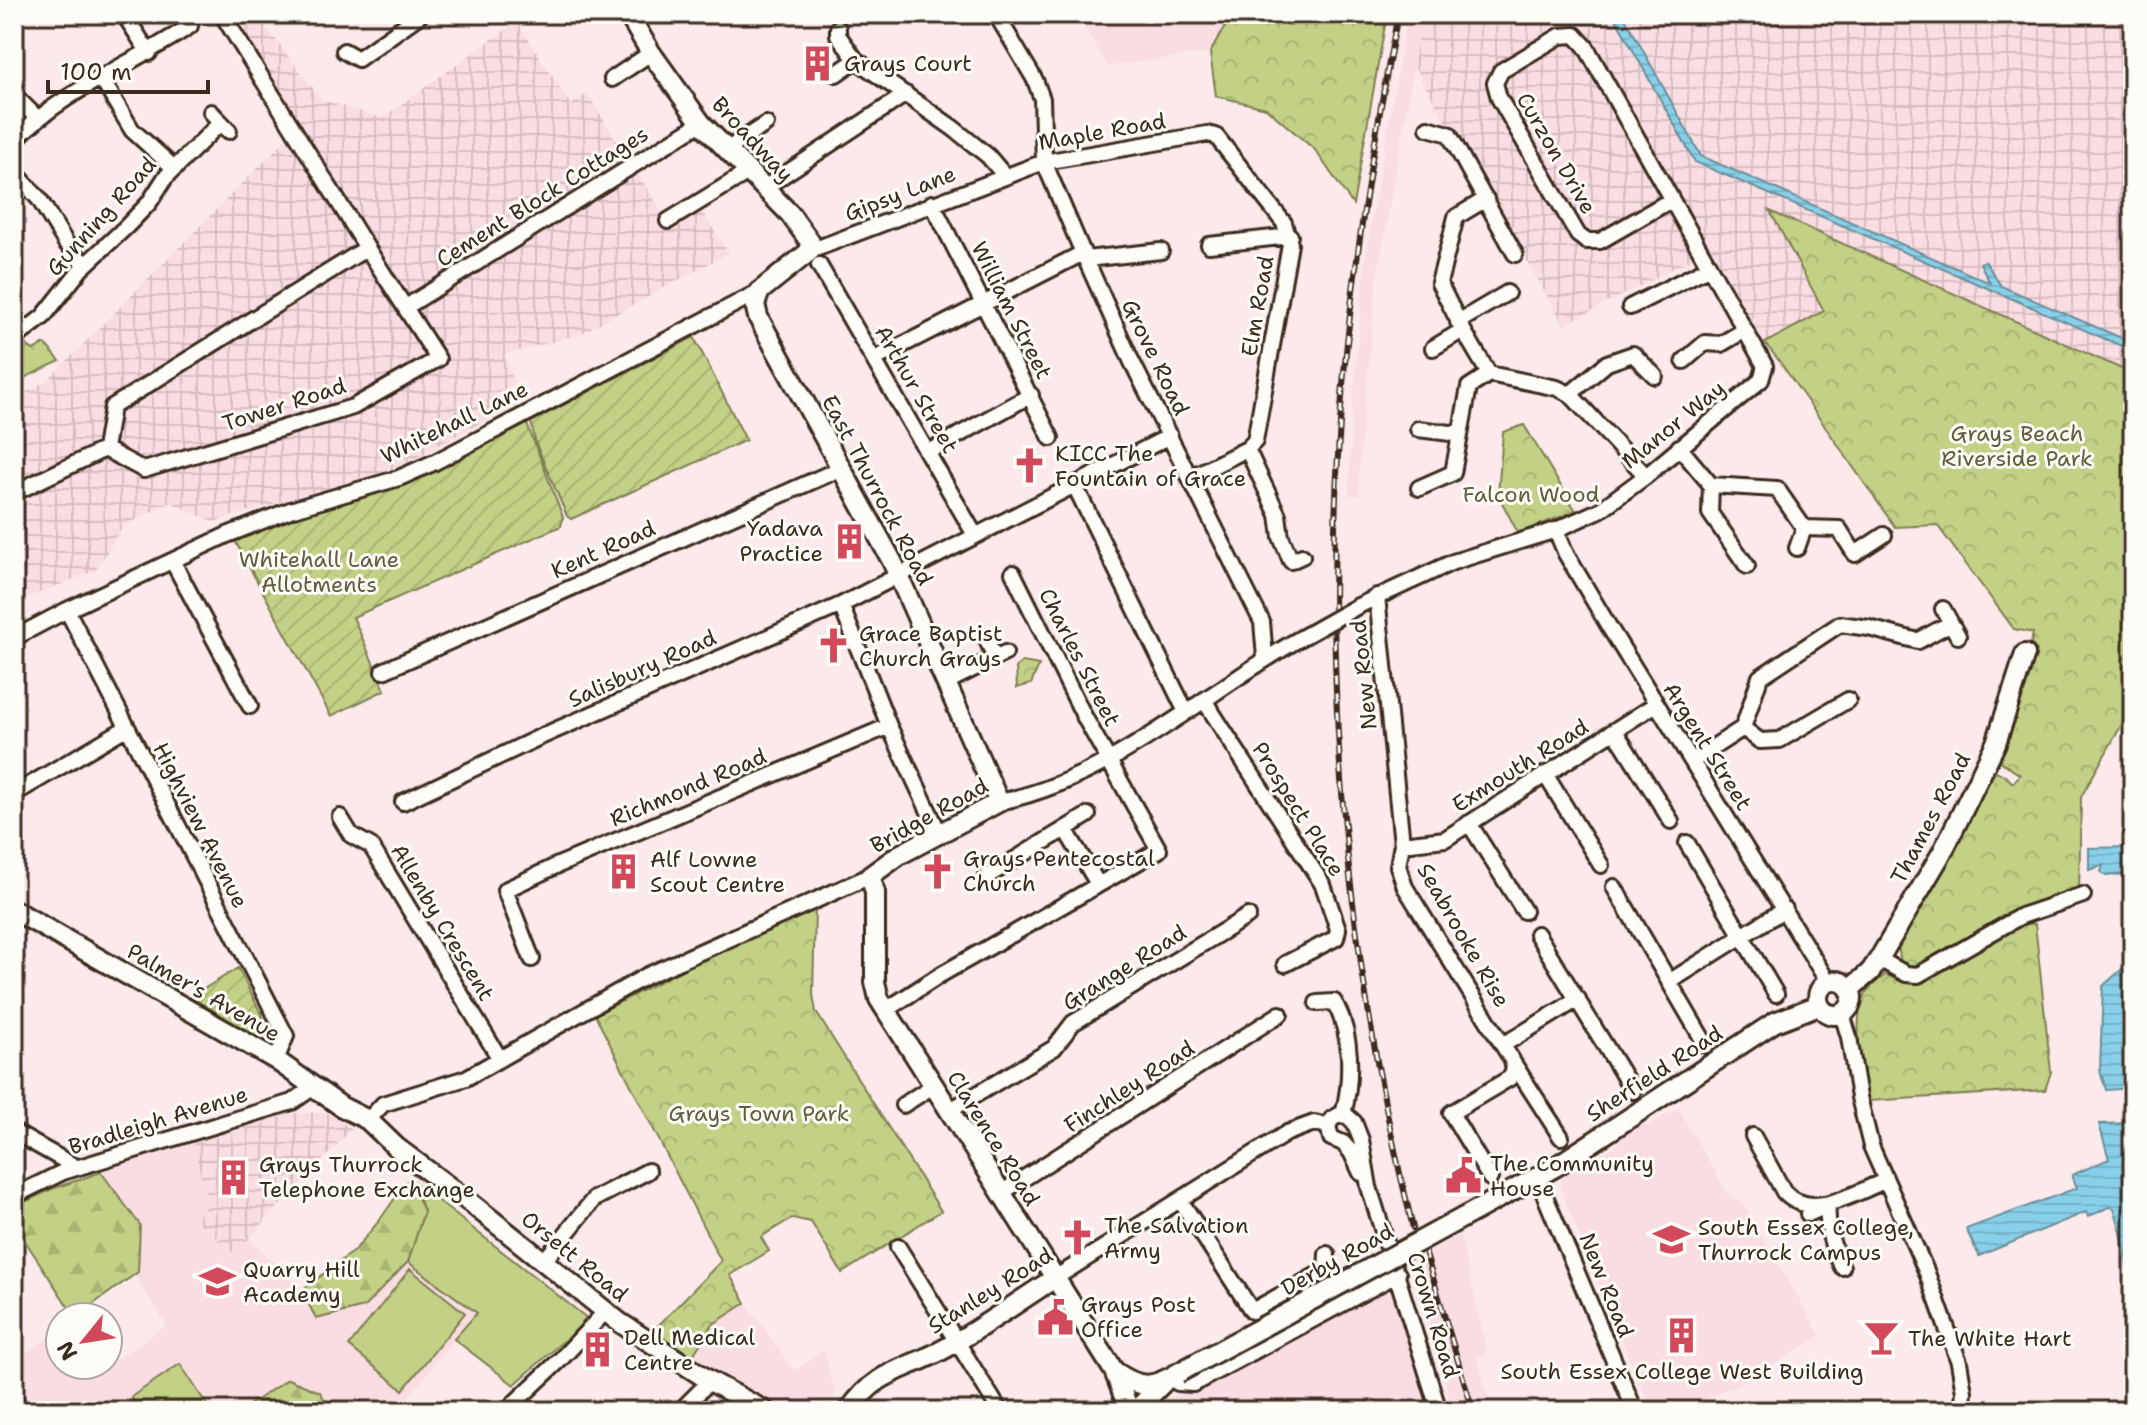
<svg xmlns="http://www.w3.org/2000/svg" width="2147" height="1425" viewBox="0 0 2147 1425" font-family="'Shantell Sans',sans-serif">
<style>
.built{fill:#fadce3}
.industrial{fill:url(#industrial-grid)}
.grass{fill:#c2d185;stroke:#7e7e52;stroke-width:2}
.forest{fill:url(#forest-firs);stroke:#7e7e52;stroke-width:2}
.park{fill:url(#park-crowns);stroke:#7e7e52;stroke-width:2}
.garden{fill:url(#garden-furrows);stroke:#7e7e52;stroke-width:2}
.water{fill:url(#water-rules);stroke:#698e98;stroke-width:2}
.lines{fill:none;stroke-linecap:round;stroke-linejoin:round}
.minor-casing{stroke:#3b2a1e;stroke-width:20}
.major-casing{stroke:#3b2a1e;stroke-width:24}
.minor{stroke:#fdfcf7;stroke-width:14}
.major{stroke:#fdfcf7;stroke-width:18}
.rail-casing{stroke:#3b2a1e;stroke-width:6}
.rail{stroke:#fdfcf7;stroke-width:3;stroke-dasharray:9;stroke-linecap:butt}
.minor-bridge-casing{stroke:#3b2a1e;stroke-width:20;stroke-linecap:butt}
.major-bridge-casing{stroke:#3b2a1e;stroke-width:24;stroke-linecap:butt}
.minor-bridge{stroke:#fdfcf7;stroke-width:14}
.major-bridge{stroke:#fdfcf7;stroke-width:18}
.labels{text-anchor:middle;stroke-width:6;stroke-linejoin:round;paint-order:stroke}
.poi-label{font-size:22px;fill:#3b2a1e;stroke:#fdfcf7;text-anchor:start}
.street-label{font-size:22px;fill:#3b2a1e;stroke:#fdfcf7}
.park-label{font-size:22px;fill:#645c3d;stroke:#fdfcf7}
</style>
<defs>
<pattern id="industrial-grid" width="8" height="8" patternUnits="userSpaceOnUse" patternTransform="scale(2)"><rect width="8" height="8" fill="#fadce3"/><path d="M0 4h8M4 0v8" fill="none" stroke="#d7bdc2"/></pattern>
<pattern id="forest-firs" width="22" height="20" patternUnits="userSpaceOnUse" patternTransform="scale(2)"><rect width="22" height="20" fill="#c2d185"/><path d="M5 1l3.5 6h-7zM16 11l3.5 6h-7z" fill="#a8b472"/></pattern>
<pattern id="park-crowns" width="20" height="18" patternUnits="userSpaceOnUse" patternTransform="scale(2)"><rect width="20" height="18" fill="#c2d185"/><path d="M2 6a3 3 0 1 1 6 0M12 15a3 3 0 1 1 6 0" fill="none" stroke="#a8b472"/></pattern>
<pattern id="garden-furrows" width="10" height="10" patternUnits="userSpaceOnUse" patternTransform="scale(2)"><rect width="10" height="10" fill="#c2d185"/><path d="M-1 1l2-2M0 10L10 0M9 11l2-2" fill="none" stroke="#a8b472"/></pattern>
<pattern id="water-rules" width="6" height="5" patternUnits="userSpaceOnUse" patternTransform="scale(2)"><rect width="6" height="5" fill="#88d0e9"/><path d="M0 2.5h6" fill="none" stroke="#76b3c7"/></pattern>
</defs>
<rect width="100%" height="100%" fill="#fbe9eb"/>
<filter id="ink" filterUnits="userSpaceOnUse"><feTurbulence type="fractalNoise" baseFrequency=".0125" numOctaves="2"/><feDisplacementMap in="SourceGraphic" scale="16" xChannelSelector="R" yChannelSelector="G"/><feConvolveMatrix kernelMatrix="1 2 1 2 8 2 1 2 1" color-interpolation-filters="sRGB"/></filter>
<g filter="url(#ink)">
<path class="built" d="M1076,14H1232L1210,53L1108,66Z
M1408,14H1423L1377,277L1359,464V496L1349,495L1352,411L1366,251Z
M1678,1108L1730,1198L1742,1202L1820,1336L1752,1377L1679,1411H1653L1632,1366L1560,1187L1563,1176L1587,1159L1594,1160L1617,1145L1624,1134L1640,1122L1647,1126Z
M193,1144L208,1204L196,1219L249,1238L302,1290L316,1319L364,1307L408,1262L477,1313L454,1339L398,1411H331L320,1392L288,1379L240,1411H34L14,1384V1361L60,1331V1365H108L167,1325L134,1275L138,1271L140,1225L101,1172Z
M1460,1235L1487,1353L1477,1357L1491,1411H1452L1437,1349L1411,1261Z
M1392,1284L1429,1411L1148,1409L1378,1289Z
M746,1303L794,1371L825,1350L831,1381L837,1392L823,1411H786L692,1357L712,1325Z"/>
<path class="industrial" d="M239,14H256L322,100L382,118L517,22L571,105L587,94L668,221L697,204L728,253L580,334L504,355L515,383L494,396L502,411L401,466L213,522L171,502L122,527L96,570L14,603V399L48,380L294,131L227,22Z
M1423,14H2133V374L1772,211L1824,311L1765,343L1711,249L1564,325L1413,65Z
M293,1113H327L352,1129L234,1254L195,1219L208,1204L193,1144Z"/>
<path class="grass" d="M409,1178L588,1319L514,1385L454,1339L477,1313L408,1262L424,1211Z
M410,1269L465,1313L403,1390L349,1346Z
M180,1364L211,1411H140L131,1397Z"/>
<path class="forest" d="M101,1172L140,1225L138,1272L75,1317L14,1224V1207L52,1189Z
M409,1178L424,1211L408,1262L364,1307L316,1319L302,1290L355,1250L379,1221Z
M288,1379L320,1392L331,1411H240Z"/>
<path class="park" d="M1232,14H1387L1353,205L1315,150L1266,108L1216,96L1210,53Z
M1770,211L2133,374V710L2126,717L2081,797L2079,891L2018,910L1914,966L1901,963L1898,946L1995,772L2004,775L2013,783L2020,775L2000,761L2028,657L2035,659L2037,650L2030,648L2033,633L2014,629L1937,525L1895,527L1780,362L1765,343L1824,311Z
M23,342L33,350L45,344L60,361L14,383V348Z
M1524,425L1576,511L1518,533L1498,495L1503,432Z
M1022,662L1039,665L1031,684L1017,688L1016,667Z
M815,909L813,995L816,1012L941,1211L842,1273L811,1222L792,1218L761,1237L769,1251L730,1275L746,1303L712,1325L692,1357L651,1333L721,1261L595,1015L789,914Z
M2024,923L2035,924L2051,1072L2045,1090L1869,1101C1862,1074 1851,1017 1866,993C1870,986 1879,980 1885,975L1917,982Z"/>
<path class="garden" d="M694,337L746,440L571,519L567,516L536,444L531,422Z
M527,424L563,517L561,526L353,617L385,690L331,716L235,541L292,519L416,480Z
M238,968L272,1035L268,1040H262L191,997Z"/>
<path class="water" d="M1613,14H1623L1701,156L1990,283L1980,263L1985,261L2001,286L2133,343V351L1695,162Z
M2133,847V873L2106,876L2101,872L2103,865L2089,870V848Z
M2133,968V1088L2106,1090L2100,1070L2103,986L2121,970Z
M2133,1123V1314C2129,1301 2129,1290 2128,1277C2127,1253 2121,1230 2114,1208L2109,1207L2088,1217L2086,1212L1979,1256L1966,1229L2077,1188L2072,1175L2109,1159L2099,1124Z"/>
<g class="lines">
<defs>
<path id="minor" d="M124,14L149,53
M222,14L367,248
M996,14L1035,80L1042,99L1044,162L1083,253L1131,360L1262,622L1265,658
M838,28V35L856,60L953,128L988,156L1005,176
M344,51L358,59L421,14
M836,74L856,60
M101,78L132,130L174,168
M612,79L651,53
M14,95L37,118
M211,112L229,131
M1428,128L1449,134L1515,254
M14,141C63,90 131,65 190,26
M726,150L766,124
M14,171L39,199L66,243L85,265
M764,188L906,94
M1486,199L1456,217L1439,283L1463,330L1489,374
M932,203L1051,438
M668,221L748,172
M1209,245L1290,236
M367,248L438,359L353,407L144,470L105,449L112,407Z
M810,251L1044,162L1207,134L1216,136L1284,223L1290,244L1255,441L1247,449L1191,477
M1086,259L1161,251
M819,265L975,535
M406,307L701,123
M1630,307L1708,268
M1458,322L1507,293
M14,339L43,317L81,269L126,227L149,203L165,178L221,122
M1433,348L1463,330
M875,359L1083,253
M1684,361L1705,343L1721,344L1745,330
M1570,394L1607,363L1633,354L1655,376
M1418,429L1459,434
M1679,447L1711,485L1710,513L1747,566
M1247,449L1278,515L1281,537L1291,561L1302,556
M928,452L1031,395
M1074,484L1186,712
M1711,485L1777,489L1804,528L1839,529L1855,554L1884,535
M1419,488L1453,473L1469,387L1489,374L1557,388L1570,394L1646,476
M14,493L105,449
M1556,530L1566,554L1611,630L1828,982
M1797,548L1804,528
M173,562L250,706
M1377,596L1402,844L1398,866L1405,887L1512,1060L1514,1071L1510,1078L1451,1113L1490,1178
M841,605L889,726L939,833
M1358,606L1453,562L1556,530L1600,510L1646,476L1761,380L1765,366L1586,47L1575,35L1560,36L1501,71L1495,83L1499,98L1578,235L1586,241H1600L1671,200
M1943,609L1958,636
M67,610L286,1036L276,1060
M14,638L67,610L227,535L290,510L399,478L435,462L760,291
M986,638L995,658
M383,671L842,468
M947,682L1005,653
M1204,700L1323,885L1338,929L1336,938L1285,964
M1743,728L1760,741L1780,740L1848,700
M1615,731L1671,821
M1692,761L1743,728L1760,677L1840,624L1869,628L1918,641L1951,623
M1545,774L1601,865
M14,794L126,728
M403,802L540,737L841,605L1170,436
M999,802C1113,779 1202,694 1301,638
M340,817L351,835L371,846L500,1059
M1469,823L1524,911
M1065,829L1098,884
M1687,843L1776,994
M1402,844L1445,839L1656,704
M986,877L1088,815
M1614,887L1706,1045
M1537,934L1633,1091
M1011,935L1159,850L1085,718L1013,573
M532,959L505,890L556,866L889,726
M1879,959L1906,974L1918,975L2021,916L2083,895
M1669,982L1785,909
M1317,1003L1334,1002C1353,1034 1352,1080 1343,1115
M886,1010L940,975L1007,937
M1842,1014L1849,1037L1859,1097L1871,1146L1927,1273L1959,1362L1964,1392L1962,1411
M1503,1045L1578,999
M1512,1061L1561,1137
M903,1105L933,1086
M949,1111L1054,1048L1073,1023L1248,916
M368,1120L383,1104L466,1078L646,976L870,876
M1328,1126L1332,1119L1339,1115L1347,1116L1354,1122L1361,1140L1369,1187L1439,1411
M1328,1126L1331,1138L1343,1143L1351,1152L1361,1173
M14,1132L76,1167
M1753,1136L1784,1192C1811,1222 1855,1192 1885,1181
M1537,1177L1635,1411
M1001,1193L1280,1014
M14,1196L63,1172L292,1102L314,1087
M1180,1200L1252,1311L1326,1270L1327,1254
M1808,1214L1828,1205C1826,1228 1832,1246 1842,1267
M898,1247L1000,1411
M544,1261L594,1199L648,1171
M1055,1278L1287,1133L1314,1123L1328,1126
M1170,1378L1178,1383L1193,1384L1398,1274
M14,1399L22,1411
M506,1411L560,1360L605,1312
M680,1411L710,1381"/>
<path id="major" d="M628,14L651,53L701,123L790,214L810,242V251L760,291L755,304L758,317L892,561L999,802L899,855L870,876L875,892V982L879,999L1114,1371L1126,1402L1123,1411
M14,910L276,1060L342,1107L368,1120L396,1147L472,1204L619,1322L710,1381L765,1411
M1818 998a17 17 0 1 1 34 0a17 17 0 1 1-34 0Z
M1850,989L1870,972L1879,959L1943,851L1996,743L2025,654
M1519,1187L1555,1167L1775,1022L1819,1005
M1114,1371C1140,1389 1151,1389 1178,1373
M849,1411C877,1369 905,1371 946,1348C983,1327 1019,1301 1055,1278
M1135,1411L1164,1382"/>
</defs>
<use href="#minor" class="minor-casing"/>
<use href="#major" class="major-casing"/>
<use href="#minor" class="minor"/>
<use href="#major" class="major"/>
<defs>
<path id="rail" d="M1398,14C1375,133 1355,252 1344,373C1318,659 1344,951 1413,1228
M1425,1251L1473,1411"/>
</defs>
<use href="#rail" class="rail-casing"/>
<use href="#rail" class="rail"/>
<defs>
<path id="minor-bridge" d="M1301,638L1358,606"/>
<path id="major-bridge" d="M1178,1373L1519,1187"/>
</defs>
<use href="#minor-bridge" class="minor-bridge-casing"/>
<use href="#major-bridge" class="major-bridge-casing"/>
<use href="#minor-bridge" class="minor-bridge"/>
<use href="#major-bridge" class="major-bridge"/>
</g>
</g>
<defs>
<symbol id="building-bare" viewBox="-9 -9 18 18"><path d="M-4-6H4V6H1V3H-1V6H-4ZM-2.5-4.3h1.7v1.8h-1.7ZM.8-4.3h1.7v1.8H.8ZM-2.5-1h1.7V.8h-1.7ZM.8-1h1.7V.8H.8Z" fill="#d1495b" stroke="#fdfcf7" stroke-width="2.5" paint-order="stroke"/></symbol>
<symbol id="church-bare" viewBox="-9 -9 18 18"><path d="M-1.2-6h2.4v3.5h3.3v2.4h-3.3V6h-2.4V-.1h-3.3v-2.4h3.3Z" fill="#d1495b" stroke="#fdfcf7" stroke-width="2.5" paint-order="stroke"/></symbol>
<symbol id="civic-bare" viewBox="-9 -9 18 18"><path d="M-.6-6.5H3V-4.5H.6V-3L4-1V1h2V6H-6V1h2V-1L-.6-3ZM-1.2 2.5V6h2.4V2.5Z" fill="#d1495b" stroke="#fdfcf7" stroke-width="2.5" paint-order="stroke"/></symbol>
<symbol id="university-bare" viewBox="-9 -9 18 18"><path d="M0-5L7-2L0 1L-7-2ZM-4 1L0 2.5L4 1V4Q0 6-4 4Z" fill="#d1495b" stroke="#fdfcf7" stroke-width="2.5" paint-order="stroke"/></symbol>
<symbol id="school-bare" viewBox="-9 -9 18 18"><path d="M0-5L7-2L0 1L-7-2ZM-4 1L0 2.5L4 1V4Q0 6-4 4Z" fill="#d1495b" stroke="#fdfcf7" stroke-width="2.5" paint-order="stroke"/></symbol>
<symbol id="bar-bare" viewBox="-9 -9 18 18"><path d="M-6-5H6L.8 .8V4.5H3.5V6h-7V4.5H-.8V.8Z" fill="#d1495b" stroke="#fdfcf7" stroke-width="2.5" paint-order="stroke"/></symbol>
</defs>
<g fill-rule="evenodd">
<use href="#building-bare" x="792" y="38" width="51" height="51"/>
<use href="#church-bare" x="1004" y="440" width="51" height="51"/>
<use href="#building-bare" x="824" y="516" width="51" height="51"/>
<use href="#church-bare" x="808" y="620" width="51" height="51"/>
<use href="#church-bare" x="912" y="846" width="51" height="51"/>
<use href="#building-bare" x="598" y="846" width="51" height="51"/>
<use href="#civic-bare" x="1438" y="1150" width="51" height="51"/>
<use href="#building-bare" x="208" y="1152" width="51" height="51"/>
<use href="#church-bare" x="1052" y="1212" width="51" height="51"/>
<use href="#university-bare" x="1646" y="1214" width="51" height="51"/>
<use href="#school-bare" x="192" y="1256" width="51" height="51"/>
<use href="#civic-bare" x="1030" y="1292" width="51" height="51"/>
<use href="#building-bare" x="1656" y="1310" width="51" height="51"/>
<use href="#bar-bare" x="1856" y="1312" width="51" height="51"/>
<use href="#building-bare" x="572" y="1324" width="51" height="51"/>
</g>
<g class="labels">
<g class="poi-label">
<text x="844" y="71">Grays Court</text>
<text x="1055" y="461">KICC The<tspan x="1055" dy="25">Fountain of Grace</tspan></text>
<text x="823" y="536" text-anchor="end">Yadava<tspan x="823" dy="25">Practice</tspan></text>
<text x="859" y="641">Grace Baptist<tspan x="859" dy="25">Church Grays</tspan></text>
<text x="963" y="866">Grays Pentecostal<tspan x="963" dy="25">Church</tspan></text>
<text x="650" y="867">Alf Lowne<tspan x="650" dy="25">Scout Centre</tspan></text>
<text x="1490" y="1171">The Community<tspan x="1490" dy="25">House</tspan></text>
<text x="259" y="1172">Grays Thurrock<tspan x="259" dy="25">Telephone Exchange</tspan></text>
<text x="1104" y="1233">The Salvation<tspan x="1104" dy="25">Army</tspan></text>
<text x="1698" y="1235">South Essex College,<tspan x="1698" dy="25">Thurrock Campus</tspan></text>
<text x="243" y="1277">Quarry Hill<tspan x="243" dy="25">Academy</tspan></text>
<text x="1081" y="1312">Grays Post<tspan x="1081" dy="25">Office</tspan></text>
<text x="624" y="1345">Dell Medical<tspan x="624" dy="25">Centre</tspan></text>
<text x="1908" y="1346">The White Hart</text>
<text x="1682" y="1379" text-anchor="middle">South Essex College West Building</text>
</g>
<g class="street-label">
<text transform="translate(1102 131) rotate(-10)" y="8">Maple Road</text>
<text transform="translate(753 139) rotate(47)" y="8">Broadway</text>
<text transform="translate(1557 153) rotate(60)" y="8">Curzon Drive</text>
<text transform="translate(900 193) rotate(-21)" y="8">Gipsy Lane</text>
<text transform="translate(542 196) rotate(-32)" y="8">Cement Block Cottages</text>
<text transform="translate(101 216) rotate(-48)" y="8">Gunning Road</text>
<text transform="translate(1257 306) rotate(-80)" y="8">Elm Road</text>
<text transform="translate(1012 310) rotate(63)" y="8">William Street</text>
<text transform="translate(1156 357) rotate(64)" y="8">Grove Road</text>
<text transform="translate(917 389) rotate(60)" y="8">Arthur Street</text>
<text transform="translate(284 404) rotate(-18)" y="8">Tower Road</text>
<text transform="translate(454 422) rotate(-26)" y="8">Whitehall Lane</text>
<text transform="translate(1673 424) rotate(-39)" y="8">Manor Way</text>
<text transform="translate(878 490) rotate(62)" y="8">East Thurrock Road</text>
<text transform="translate(603 549) rotate(-24)" y="8">Kent Road</text>
<text transform="translate(1080 657) rotate(63)" y="8">Charles Street</text>
<text transform="translate(642 668) rotate(-24)" y="8">Salisbury Road</text>
<text transform="translate(1363 675) rotate(-96)" y="8">New Road</text>
<text transform="translate(1708 746) rotate(58)" y="8">Argent Street</text>
<text transform="translate(1520 765) rotate(-32)" y="8">Exmouth Road</text>
<text transform="translate(688 787) rotate(-23)" y="8">Richmond Road</text>
<text transform="translate(1299 809) rotate(58)" y="8">Prospect Place</text>
<text transform="translate(929 815) rotate(-29)" y="8">Bridge Road</text>
<text transform="translate(1930 818) rotate(-62)" y="8">Thames Road</text>
<text transform="translate(201 825) rotate(63)" y="8">Highview Avenue</text>
<text transform="translate(443 922) rotate(59)" y="8">Allenby Crescent</text>
<text transform="translate(1464 935) rotate(60)" y="8">Seabrooke Rise</text>
<text transform="translate(1124 967) rotate(-32)" y="8">Grange Road</text>
<text transform="translate(204 992) rotate(30)" y="8">Palmer's Avenue</text>
<text transform="translate(1654 1073) rotate(-33)" y="8">Sherfield Road</text>
<text transform="translate(1129 1086) rotate(-33)" y="8">Finchley Road</text>
<text transform="translate(158 1120) rotate(-17)" y="8">Bradleigh Avenue</text>
<text transform="translate(994 1138) rotate(58)" y="8">Clarence Road</text>
<text transform="translate(575 1256) rotate(39)" y="8">Orsett Road</text>
<text transform="translate(1337 1259) rotate(-29)" y="8">Derby Road</text>
<text transform="translate(1607 1285) rotate(68)" y="8">New Road</text>
<text transform="translate(990 1290) rotate(-32)" y="8">Stanley Road</text>
<text transform="translate(1434 1315) rotate(73)" y="8">Crown Road</text>
</g>
<g class="park-label">
<text x="2017" y="441">Grays Beach<tspan x="2017" dy="25">Riverside Park</tspan></text>
<text x="1531" y="502">Falcon Wood</text>
<text x="319" y="567">Whitehall Lane<tspan x="319" dy="25">Allotments</tspan></text>
<text x="759" y="1121">Grays Town Park</text>
</g>
</g>
<rect width="2147" height="1425" fill="none" stroke="#fdfcf7" stroke-width="48"/>
<rect x="24" y="24" width="2099" height="1377" fill="none" stroke="#3b2a1e" stroke-width="3" filter="url(#ink)"/>
<g transform="translate(84 1341) rotate(240)"><circle r="38" fill="#fdfcf7" stroke="#afa8a0" stroke-width="2"/>
<path d="M0-6L14 30L0 20L-14 30Z" fill="#d1495b"/>
<text y="-12" font-size="22" font-weight="bold" text-anchor="middle" fill="#3b2a1e">N</text>
</g>
<path d="M48 80v12h160v-12" fill="none" stroke="#3b2a1e" stroke-width="4"/>
<text x="60" y="80" font-size="24" fill="#3b2a1e" stroke="#fdfcf7" stroke-width="6" paint-order="stroke">100 m</text>
</svg>
